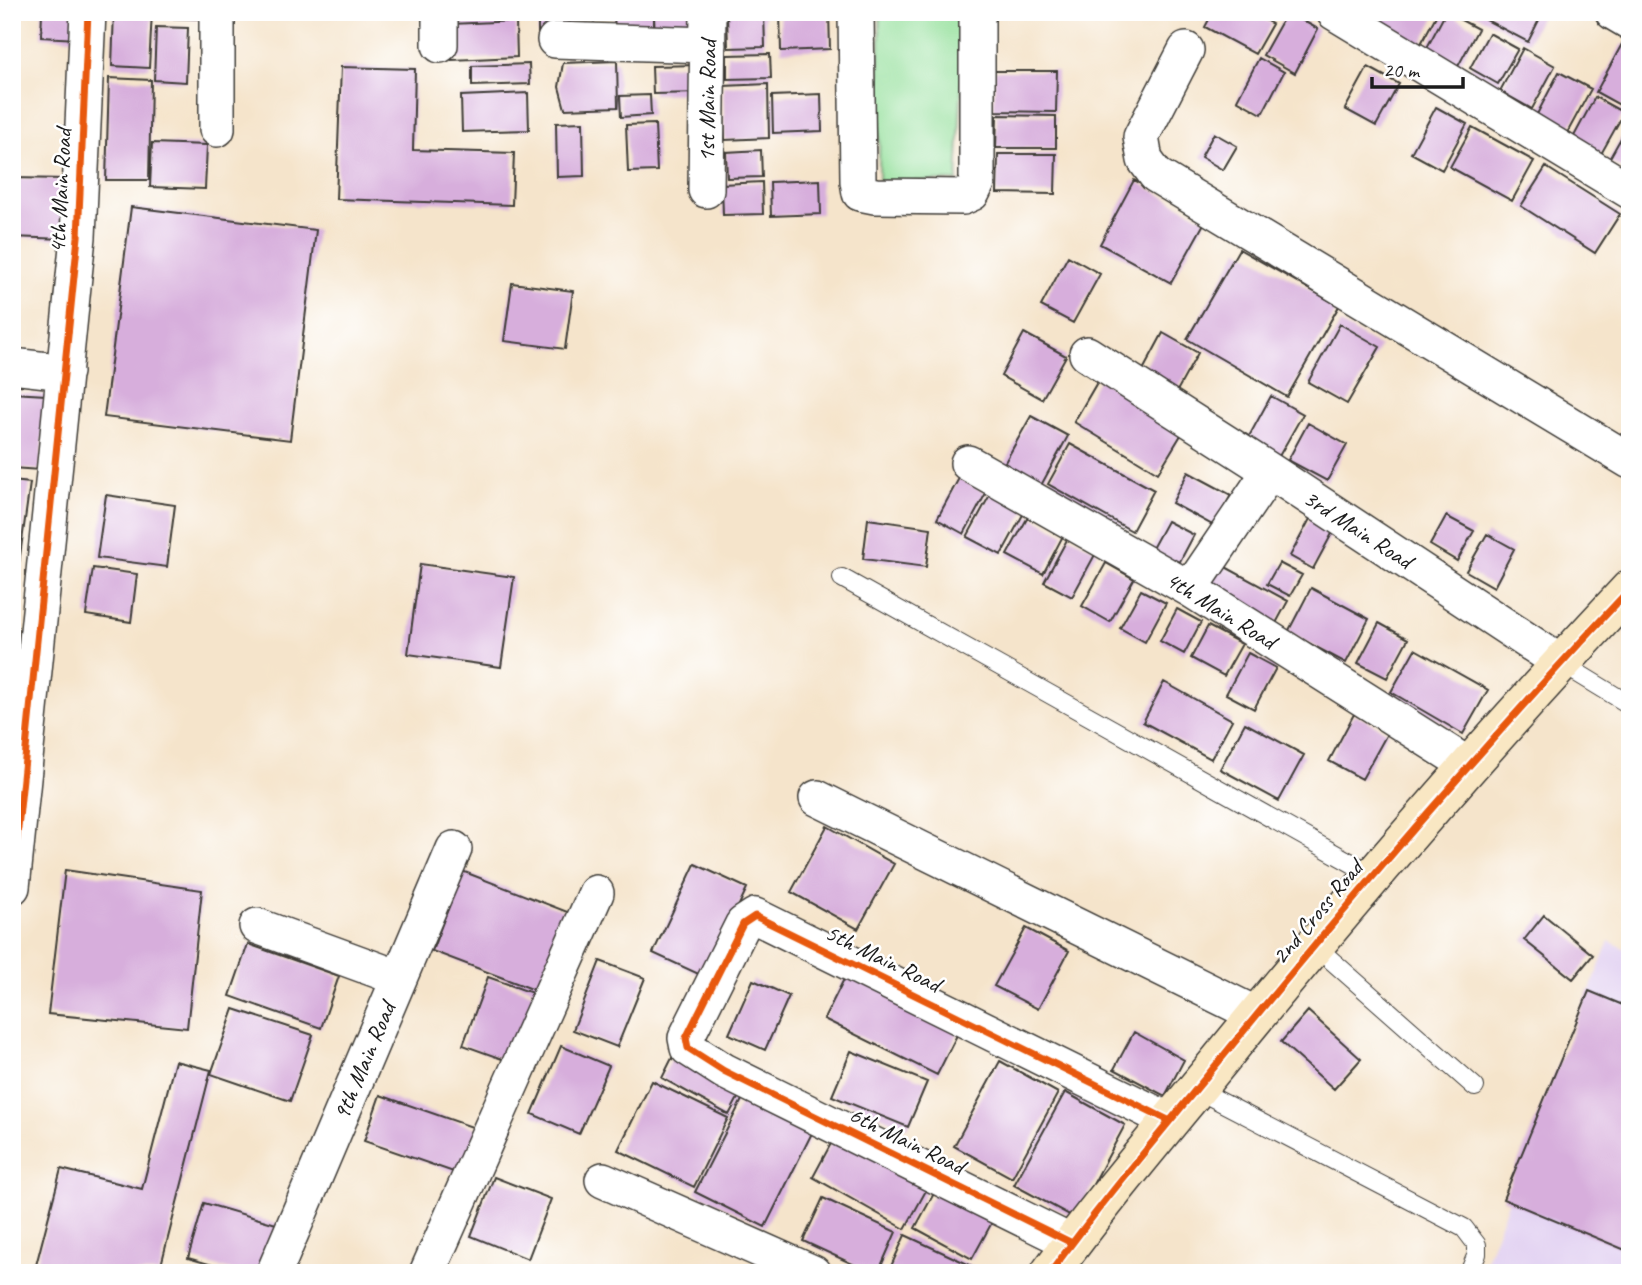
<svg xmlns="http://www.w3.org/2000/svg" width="1642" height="1285" viewBox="0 0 1642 1285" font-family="Caveat,sans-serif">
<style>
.built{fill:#e3d3f2}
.green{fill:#95e09c;stroke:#587e5c;stroke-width:2}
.building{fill:#d7aedc}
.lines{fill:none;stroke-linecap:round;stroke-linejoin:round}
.lane-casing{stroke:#3d3a36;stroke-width:20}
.street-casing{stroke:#3d3a36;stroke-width:38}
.secondary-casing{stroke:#3d3a36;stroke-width:41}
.lane{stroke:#fff;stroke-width:18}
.street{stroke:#fff;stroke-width:35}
.secondary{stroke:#f9e7c3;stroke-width:38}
.cycleway-casing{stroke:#fff;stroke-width:11}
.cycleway{stroke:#e8590c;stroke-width:7}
.labels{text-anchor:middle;stroke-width:5;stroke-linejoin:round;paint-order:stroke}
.street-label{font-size:24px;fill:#1c1c1c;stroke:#fff}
</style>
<rect width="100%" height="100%" fill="#fff"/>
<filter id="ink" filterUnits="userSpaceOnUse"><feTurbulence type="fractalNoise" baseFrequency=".0143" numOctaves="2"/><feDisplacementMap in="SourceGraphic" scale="14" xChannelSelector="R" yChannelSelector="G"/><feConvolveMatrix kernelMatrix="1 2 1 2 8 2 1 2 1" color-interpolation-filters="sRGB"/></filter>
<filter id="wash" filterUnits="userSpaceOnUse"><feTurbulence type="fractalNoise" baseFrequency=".00686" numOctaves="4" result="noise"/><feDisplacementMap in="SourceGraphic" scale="28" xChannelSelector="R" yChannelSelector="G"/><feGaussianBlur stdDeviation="1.57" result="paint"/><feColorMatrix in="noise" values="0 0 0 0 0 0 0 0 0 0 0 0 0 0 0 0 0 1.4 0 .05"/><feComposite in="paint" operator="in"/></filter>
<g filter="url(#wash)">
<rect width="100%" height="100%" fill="#f5e4cb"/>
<path class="built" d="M1609,941L1630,951V1273H1481Z"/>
<path class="green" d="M880,12H965L957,181H879Z"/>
<g id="blocks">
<path class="building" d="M42,12H80L78,39L41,37Z
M114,12H152L149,68L112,66Z
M162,12H208V19L162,18Z
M538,12H569L570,32L538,33Z
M614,12H691L692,34L655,36L654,17V32L615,34Z
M764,12L765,47L728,48L727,13Z
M780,12H829L830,49L781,51Z
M1213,12H1251L1272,24L1255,54L1205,27Z
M1287,12L1318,29L1295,73L1263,55Z
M1353,12H1438L1416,53Z
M1446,12L1478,29L1455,72L1423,55Z
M1471,12H1543L1528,42Z
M516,21L517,57L452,60L451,24Z
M156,27L188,28L186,82L154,80Z
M1489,33L1518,49L1498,84L1470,68Z
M1622,44L1630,49V99L1625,108L1596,92Z
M1523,48L1555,66L1532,109L1500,91Z
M770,54L771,78L727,79V55Z
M1259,58L1284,72L1262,114L1237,100Z
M617,61L618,107L565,109L559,87L563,63Z
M529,64L530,84L472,86V66Z
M700,65L701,93L653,94L652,66Z
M341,67L415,69L413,150L514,153L512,205L336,199Z
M1368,67L1399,84L1376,126L1345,109Z
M995,71H1057L1056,112L994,111Z
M1559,72L1591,89L1566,135L1535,118Z
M109,78L151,80L149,180H106Z
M768,84L769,138L725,140L723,86Z
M528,93L529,130L462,132L461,96Z
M821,94L822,131L773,133L772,96Z
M650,95L651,115L621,117L620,96Z
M1595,97L1624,113L1601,154L1573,138Z
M1436,107L1467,124L1442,170L1411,153Z
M997,115L1056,116V148H996Z
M583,122L584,176L557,177L556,123Z
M1630,122V173L1608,161Z
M655,124L657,171L628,172L626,125Z
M1472,127L1534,161L1512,201L1450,167Z
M1214,133L1237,146L1223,170L1201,157Z
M152,143L207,145L205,189L150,187Z
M761,150L762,177L727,178L726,152Z
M998,154H1056L1055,194L997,193Z
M1546,167L1620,214L1595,253L1521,206Z
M12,178L66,179L64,239L12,237Z
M820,180L821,214L771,216L770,182Z
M1134,180L1206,220L1171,283L1100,244Z
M762,182L763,214L723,215L722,184Z
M131,207L316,230L290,440L104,417Z
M1239,249L1339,306L1287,397L1187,339Z
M1068,256L1100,274L1073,323L1041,306Z
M512,283L573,291L565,349L504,341Z
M1340,324L1380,347L1347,404L1308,382Z
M1024,333L1066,356L1042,399L1001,376Z
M1163,333L1198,353L1177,391L1142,372Z
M1099,379L1184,430L1158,473L1074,422Z
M12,393L46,395L40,470L12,468Z
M1271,396L1303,414L1278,458L1247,440Z
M1031,416L1068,436L1038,491L1000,471Z
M1308,423L1347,445L1327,481L1288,460Z
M1070,444L1154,490L1132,531L1048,484Z
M1188,472L1231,495L1214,526L1172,503Z
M959,478L986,493L964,534L937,519Z
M12,481L30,483L16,585L12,584Z
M992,491L1026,509L1001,555L967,537Z
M106,495L175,505L167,567L97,558Z
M1029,515L1064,534L1043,574L1007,555Z
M1312,515L1335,528L1313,569L1290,556Z
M1446,516L1474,531L1457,561L1430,545Z
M868,519L931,528L926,567L863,559Z
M1167,521L1194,535L1177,567L1150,552Z
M1487,534L1514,549L1494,587L1466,571Z
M1069,536L1097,551L1072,597L1044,582Z
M1106,563L1134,579L1110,622L1082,606Z
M1279,563L1302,575L1290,596L1267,584Z
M420,564L514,577L501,667L408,654Z
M1220,564L1288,601L1274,627L1206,590Z
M93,568L137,574L131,622L86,615Z
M1311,588L1369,619L1346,663L1288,632Z
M1141,590L1166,603L1145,642L1120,628Z
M1177,609L1201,622L1184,654L1160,641Z
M1379,623L1408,639L1387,678L1358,663Z
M1208,626L1242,644L1224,676L1191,658Z
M1415,649L1488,690L1463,734L1391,692Z
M1248,653L1276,668L1254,709L1226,694Z
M1164,682L1232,720L1211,759L1143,722Z
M1354,714L1388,732L1362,779L1329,761Z
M1245,723L1304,755L1279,801L1220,769Z
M827,826L894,864L858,929L791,892Z
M695,864L747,888L705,977L653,953Z
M65,870L202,890L187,1028L48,1014Z
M462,871L570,913L540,992L432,951Z
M1544,915L1593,955L1573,979L1524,940Z
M1026,928L1069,951L1038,1009L994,986Z
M248,944L339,976L321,1028L230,996Z
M600,961L645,978L617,1047L573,1030Z
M848,971L961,1027L937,1075L824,1019Z
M488,977L538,995L513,1063L463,1045Z
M753,980L789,996L765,1050L729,1034Z
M1589,991L1630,1008V1252L1503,1199Z
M234,1009L313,1035L290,1101L211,1074Z
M1308,1011L1361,1059L1334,1089L1281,1042Z
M1134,1032L1184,1060L1165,1096L1114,1069Z
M561,1046L609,1066L579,1134L532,1114Z
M677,1048L745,1085L729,1115L662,1078Z
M851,1051L927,1082L908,1127L832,1096Z
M175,1061L211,1070L159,1273H34L61,1169L142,1189Z
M1000,1061L1058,1093L1012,1178L954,1146Z
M652,1081L728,1118L694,1187L618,1150Z
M747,1090L816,1125L765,1227L695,1192Z
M1065,1092L1125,1125L1075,1218L1014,1185Z
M380,1095L481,1130L465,1176L364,1141Z
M835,1136L928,1187L905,1229L813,1177Z
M494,1177L551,1199L528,1259L471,1236Z
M938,1186L995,1217L972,1259L915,1228Z
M823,1198L896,1232L878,1273H872L803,1241Z
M204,1203L283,1226L269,1273H240L188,1258Z
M905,1235L987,1273H888Z"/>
</g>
</g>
<g filter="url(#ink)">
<use href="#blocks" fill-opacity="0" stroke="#3d3a36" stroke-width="2"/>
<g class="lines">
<defs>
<path id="lane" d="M842,578L1373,875
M1561,663L1630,705
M1314,945L1475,1087
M1196,1089L1464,1228L1477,1245V1254L1469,1273"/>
<path id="street" d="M440,12V45
M856,12L858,181L860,193L875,196L963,197L972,193L977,183V12
M1334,12L1630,191
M1613,12L1630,22
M555,40L708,45
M1186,50L1141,137L1145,160L1156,175L1630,461
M217,129V12
M706,190L708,12
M1087,354L1270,471L1561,663
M12,366L65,372
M968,463L1190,589L1468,765
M1190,589L1270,471
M817,798L1257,1015
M12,887L78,237L88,12
M257,926L399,978
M603,1180L813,1273
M1072,1243L724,1071L688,1048L686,1038L743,924L755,916L1170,1121
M274,1273L454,849
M427,1273L596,893"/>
<path id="secondary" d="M1050,1273C1106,1196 1169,1123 1229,1049C1358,891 1490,738 1630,589"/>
</defs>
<use href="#lane" class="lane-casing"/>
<use href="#street" class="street-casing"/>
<use href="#secondary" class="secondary-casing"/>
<use href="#lane" class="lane"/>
<use href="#street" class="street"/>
<use href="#secondary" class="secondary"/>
<defs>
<path id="cycleway" d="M12,887L78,237L88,12
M1072,1243L724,1071L688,1048L686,1038L743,924L755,916L1170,1121
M1050,1273C1106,1196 1169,1123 1229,1049C1358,891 1490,738 1630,589"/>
</defs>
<use href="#cycleway" class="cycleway-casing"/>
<use href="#cycleway" class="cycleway"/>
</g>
</g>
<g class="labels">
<g class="street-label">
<text transform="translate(707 101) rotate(-89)" y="8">1st Main Road</text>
<text transform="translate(60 191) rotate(-87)" y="8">4th Main Road</text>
<text transform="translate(1358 529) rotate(33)" y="8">3rd Main Road</text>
<text transform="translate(1221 610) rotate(32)" y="8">4th Main Road</text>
<text transform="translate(1317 912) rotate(-50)" y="8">2nd Cross Road</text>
<text transform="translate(883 958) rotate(26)" y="8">5th Main Road</text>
<text transform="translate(364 1061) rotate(-67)" y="8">9th Main Road</text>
<text transform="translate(907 1140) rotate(26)" y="8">6th Main Road</text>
</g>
</g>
<rect width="1642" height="1285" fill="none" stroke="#fff" stroke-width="42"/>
<path d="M1372 77v10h91v-10" fill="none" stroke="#1c1c1c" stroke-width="3.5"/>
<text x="1383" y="77" font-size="21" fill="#1c1c1c" stroke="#ffffff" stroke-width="5" paint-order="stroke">20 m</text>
</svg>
